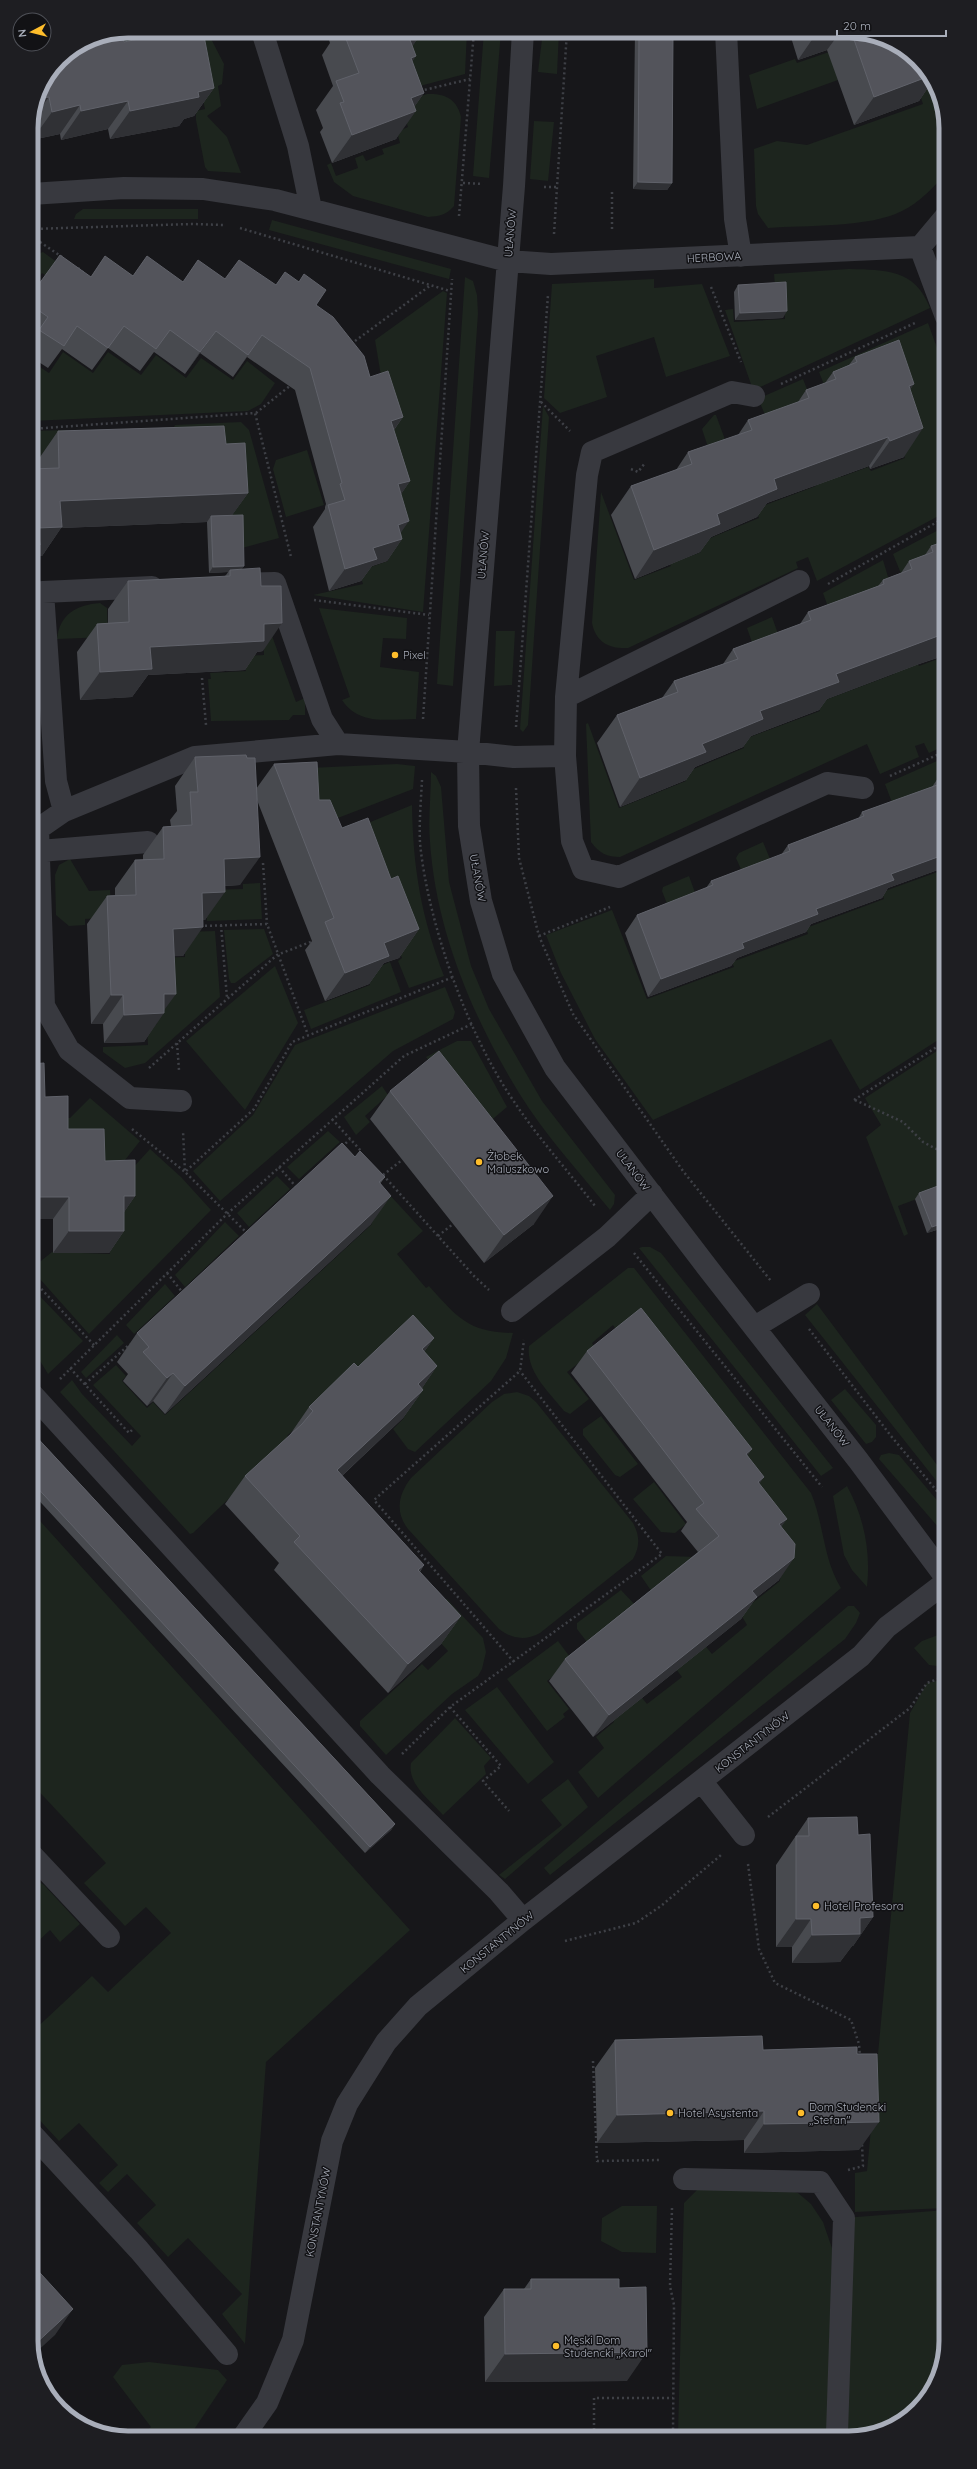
<svg xmlns="http://www.w3.org/2000/svg" width="977" height="2469" viewBox="0 0 977 2469" font-family="Quicksand,sans-serif">
<style>
.green{fill:#1d251e}
.lines{fill:none;stroke-linecap:round;stroke-linejoin:round}
.path{stroke:#3e4046;stroke-width:2.5;stroke-dasharray:2 3;stroke-linecap:butt}
.minor{stroke:#38393f;stroke-width:22}
.wall{fill:#484a4f}
.shaded-wall{fill:#303135}
.building{fill:#53545b;stroke:#60626a}
.poi-dot{fill:#febd2b;stroke:#121215;stroke-width:1.5}
.labels{text-anchor:middle;stroke-width:3;stroke-linejoin:round;paint-order:stroke}
.street-label{font-size:11px;fill:#a9aeba;stroke:#121215}
.poi-label{font-size:11px;fill:#a9aeba;stroke:#121215;text-anchor:start}
.rim{fill:none;stroke:#a9aeba;stroke-width:5}
</style>
<rect width="100%" height="100%" fill="#17171a"/>
<path class="green" d="M128,31H207L224,64L222,84L218,86L221,106L207,116L227,137L241,173L208,171L205,167L196,120V111L205,109L200,85L57,63L91,38Z
M395,31H467L465,74L401,91Z
M484,31H501L489,178L473,176Z
M543,31H559L557,74L538,72Z
M829,52L838,80L757,109L749,75L795,59L797,63Z
M916,63L941,97L946,128V173C933,188 920,202 902,211C869,228 806,225 768,228L758,214L756,206L754,149L777,141L807,145L923,104L910,65Z
M427,94C445,93 457,99 461,117L454,206C446,215 440,216 428,217L353,196L334,182L327,165L331,163L336,176L358,168L355,158L363,155L366,161L384,154L382,149L400,143L397,132L408,127L400,103Z
M534,121L554,122L548,181L530,179Z
M83,209H198V219H74L76,214Z
M272,220L451,269L449,279L269,230Z
M43,252L76,276L65,289L42,273L31,288C31,275 27,257 43,252Z
M849,269C886,270 915,269 930,308L758,388L752,387L725,310L733,309L734,322L785,319L783,286H775L774,274Z
M465,277L473,281L477,295L478,313L453,686L437,684Z
M654,279V288L702,284L730,356L666,377L654,337L596,356L607,397L560,413L544,398L552,284Z
M443,291L447,293L423,612L313,595L363,584L359,571L388,561L384,547L381,376L375,340Z
M928,323L946,373V428L939,431L946,453V512L817,581L808,557L796,562L798,568L628,648C610,649 596,643 592,623L601,492L634,580L671,566L670,564L701,552L698,543L759,518L755,509L816,486L815,483L839,473L841,477L868,467L871,471L905,458L890,415L827,392L819,372Z
M63,352L93,373L108,352L141,375L156,355L186,378L201,358L233,380L247,361L275,383L261,404L248,411L31,421V361L49,373Z
M803,379L814,407L776,441L760,403L762,397Z
M543,406L549,417L528,725L523,732L520,729Z
M714,415H716L727,445L716,471L702,429Z
M241,422L249,430L279,538L242,548L209,520L170,434L175,425Z
M67,430L72,438L73,458L37,459L38,494L31,495V431Z
M307,450L324,505L286,517L273,469L276,460Z
M946,526V560L904,581L893,554Z
M883,560L891,587L837,632L823,593Z
M100,603L107,608L108,637L57,639C60,614 76,605 100,603Z
M319,608L407,618L406,639L383,638L380,667L419,672L416,719C389,719 359,726 342,700L350,697Z
M263,611L296,702L305,698V715H293L289,720L211,721L208,679H211L210,673L246,671L245,656L264,655Z
M772,617L787,659L761,668L747,628Z
M496,631H515L512,685L494,686Z
M946,656V745L929,753L924,743L915,746L919,757L880,774L867,744L620,857C607,857 599,853 591,842L586,724L588,723L619,808L686,781L684,773L744,748L742,740L820,711L817,703L894,674L893,671L917,663L919,666Z
M946,757V786L899,821L885,784Z
M397,764L415,766L413,789L312,828L309,768Z
M431,772L436,776L441,787L449,882L471,966L489,1009L542,1101L615,1195L614,1204L610,1210C579,1172 545,1135 519,1093C473,1018 436,931 430,842C428,819 431,795 431,772Z
M412,805C413,868 421,916 444,976L409,988L398,961L402,958L380,903L319,843Z
M763,842L778,878L749,888L736,858L739,853Z
M70,859L89,891L110,890L112,917L85,919V925L69,926L56,915L55,875L59,865Z
M946,869V1035L860,1090L831,1039L653,1120L595,1039L561,973L546,935L612,910L647,999L734,967L732,962L808,934L806,928L884,899L882,892Z
M689,876L702,912L674,922L662,891L663,887Z
M260,883L262,919L207,921L205,890L243,889V884Z
M264,929L273,954L235,983H231L229,979L224,930Z
M215,931L220,997L145,1063L125,1068L103,1052V1047L148,1045L147,1025L157,1024L156,985L141,958L185,957L184,932Z
M390,962L401,992L311,1029L304,1010L370,985L366,972Z
M275,966L298,1023L245,1110L186,1041Z
M445,987L455,1012L453,1019L393,1051L220,1201L193,1171L253,1115L295,1045Z
M457,1041H471L507,1107L482,1128L426,1057Z
M946,1045V1188L898,1206L908,1234L904,1236L866,1137L881,1125L865,1098Z
M382,1086L388,1095L365,1116L370,1122L356,1135L344,1117Z
M90,1098L140,1141L114,1174L56,1118H70Z
M328,1131L340,1142L299,1179L287,1167Z
M150,1149L181,1177L211,1210L89,1334L31,1269L52,1252L110,1254V1219L121,1181Z
M348,1150L423,1231L397,1254L426,1288L429,1286C458,1318 468,1332 513,1333L506,1358L491,1381L415,1452L408,1449L393,1429L404,1418L400,1413L335,1391L287,1436L290,1440L193,1533L190,1534L60,1392L72,1380L82,1394L132,1446L141,1436L93,1385L116,1365L126,1376L122,1381L147,1408L153,1402L165,1415L372,1224L359,1211Z
M277,1176L290,1189L249,1227L237,1213Z
M225,1222L239,1236L185,1287L175,1275Z
M642,1247H650L661,1253L833,1468L821,1476L639,1248Z
M628,1268H634L811,1493C824,1524 823,1559 841,1588L598,1798L578,1772L604,1748L596,1737L614,1722L609,1715L638,1693L647,1704L682,1677L673,1665L702,1642L712,1654L747,1625L740,1613L780,1581L781,1566L613,1325L592,1343L596,1350L567,1372L589,1399L570,1414L564,1411C549,1392 526,1372 529,1346Z
M165,1284L175,1296L134,1334L126,1325Z
M31,1287L83,1341L48,1374L31,1346Z
M817,1304L946,1477V1493L805,1315Z
M117,1335L124,1343L86,1378L81,1372Z
M845,1389L876,1425V1437L872,1442L866,1444L831,1400Z
M517,1392L529,1396L536,1402L633,1523C640,1536 640,1546 633,1559L540,1633C525,1641 512,1639 499,1629L408,1529C395,1512 398,1495 411,1478L492,1402L504,1394Z
M601,1416L638,1464L620,1477L615,1475L583,1435V1429Z
M889,1453L899,1455L946,1511V1536L879,1459L881,1455Z
M654,1482L686,1524L675,1533L661,1532L633,1499Z
M847,1486C864,1517 871,1552 867,1587L852,1570L844,1555L833,1496Z
M31,1511L410,1930L266,2062L245,2344L222,2314L242,2294L188,2238L168,2257L137,2223L156,2205L127,2174L108,2192L99,2183L118,2165L79,2123L59,2141L31,2111V2033L92,1976L108,1992L171,1933L146,1907L125,1926L84,1883L106,1863L31,1783Z
M666,1556L697,1557L654,1595L641,1576Z
M621,1590L638,1608L590,1646L577,1629V1623Z
M441,1599H447L483,1638L486,1652L482,1669L478,1676L452,1694L386,1755L360,1726V1721L422,1664L428,1670L448,1651L418,1618Z
M848,1606H854L860,1613L856,1623L845,1639L550,1875L544,1868Z
M946,1632V1667L929,1665L914,1648L922,1641Z
M558,1641L573,1661L547,1681L569,1709L563,1714L565,1717L547,1731L507,1679Z
M946,1679V2208L855,2212V2173L867,2171L910,1713L927,1683Z
M497,1687L554,1762L528,1784L465,1710Z
M455,1718L491,1758L484,1766L486,1774L443,1815C430,1800 407,1784 411,1763Z
M568,1779L588,1807L505,1879L499,1875L562,1825L541,1800Z
M35,1879L44,1885L80,1924L60,1942L50,1930L31,1948V1880Z
M786,2189L798,2193L811,2204L823,2222L834,2254L828,2433L678,2434L684,2203L697,2190Z
M622,2206H657L656,2253L622,2252L601,2241L602,2218Z
M946,2210V2341L941,2372L926,2400L880,2433H837L844,2218Z
M149,2362L218,2370L227,2380L189,2437L138,2438L151,2427L113,2377L122,2365Z"/>
<g class="lines">
<path class="path" d="M623,31L638,32
M671,32H696
M420,91L470,79
M463,183L483,184
M544,187H557
M612,192V232
M459,216L474,31
M240,228L450,291
M31,229L192,224L225,225
M554,234L567,31
M40,242L62,257
M31,254L40,242L31,234
M78,268L84,273
M711,287L741,362
M351,344L431,285
M941,347L946,362
M781,384L915,323
M541,402L570,431
M256,413L291,385
M31,429L255,413L291,557
M946,447L941,433L946,431
M631,469L638,472L645,463
M828,584L946,517
M314,600L429,615
M202,678L206,725
M423,719L452,279
M516,727L548,295
M890,776L946,751
M422,780C421,800 419,822 420,843C428,924 468,1036 515,1103C539,1139 569,1172 595,1206
M516,788L519,858L539,936L573,1014L683,1171L771,1281
M263,863L267,924
M221,925L227,998
M200,926L267,924L308,1035
M539,936L610,907
M177,1043L179,1070
M149,1068L277,955L313,941
M854,1100L946,1041
M855,1100L903,1122L923,1142L946,1154
M332,1119L362,1152
M132,1129L185,1172L183,1131
M342,1147L350,1139
M279,1167L297,1188
M383,1175L474,1276L489,1290
M383,1175L402,1160
M248,1234L185,1172L254,1109L292,1042L453,977
M438,1236L453,1224
M634,1253L822,1487
M167,1273L183,1293
M31,1278L94,1345
M809,1329L891,1436L946,1502
M31,1352L38,1363
M70,1368L129,1433L133,1429
M60,1379L227,1214L404,1056L472,1024
M85,1384L130,1344
M514,1662L374,1500L520,1371L524,1340
M450,1707L501,1766L483,1781L509,1811
M402,1754L450,1707L662,1554L520,1371
M768,1817L910,1708L927,1683L946,1676
M748,1864L759,1949L775,1983L851,2020L859,2044L860,2057
M565,1941L636,1923L661,1906L721,1855
M593,2061L597,2161L661,2160
M848,2170L863,2166L862,2144
M672,2208L670,2286L674,2305L673,2434
M594,2435V2398H673"/>
<path class="minor" d="M262,31L298,146L311,209
M523,31L514,186L468,752L469,826L481,901L503,974L555,1068L707,1267L858,1460L946,1578
M726,31L735,219L741,256
M31,194L124,188L203,189L275,200L508,261L551,264L920,247L946,216
M920,247L946,317
M232,584L275,583L322,719L338,744
M566,697L799,581
M565,756L572,841L583,869L619,877L827,783L863,788
M64,811L56,781L43,592L152,587
M38,829L44,1006L69,1050L130,1098L181,1101
M31,830L38,829L64,811L195,757L338,744L468,752L514,757L565,756L566,697L587,475L592,452L732,392L754,396
M40,851L148,842
M512,1311L607,1237L652,1194
M755,1327L809,1294
M31,1393L380,1775L499,1892L523,1920
M702,1782L744,1835
M31,1854L109,1937
M31,2133L139,2250L227,2354
M684,2179L820,2182L844,2218L837,2433
M243,2437L267,2403L293,2340L332,2141L347,2104L386,2042L418,2006L523,1920L861,1656L887,1627L946,1582"/>
</g>
<path class="wall" d="M326,31H417L419,37L412,46L416,56L412,61L424,93L414,107L396,139L332,163L320,132L323,128L316,110L333,86L322,55L330,43Z
M635,31H669L672,183L667,190L633,189Z
M789,31H855L908,51L931,83L919,101L854,125L827,50L798,60Z
M109,39L124,42L191,39L214,88L194,116L184,119L179,126L110,139L108,129L61,140L60,134L32,140L31,122L38,91Z
M133,276L183,282L225,279L276,285L316,305L370,377L403,417L394,430L410,481L401,494V533L402,539L387,561L372,566L361,581L329,591L313,527L325,509V507L326,504L295,390L247,357L233,377L200,353L185,374L154,352L140,371L108,348L92,370L62,349L48,368L31,357V341L33,339L31,338V295L91,277Z
M738,285L783,318L735,320L734,292Z
M855,357L914,384L910,389L904,457L870,469L869,466L767,503L757,517L711,537L700,552L635,579L611,515L631,486L676,470L688,452L738,435L748,420L798,402L806,390L825,383L833,372L849,365Z
M58,431L226,444L248,493L232,515L244,566L241,569L263,651L257,652L245,670L148,675L132,697L80,700L77,652L97,624L108,623V609L128,581L225,577L228,572L209,573L207,522L61,528L42,556H32L31,557V469L38,468V460Z
M946,541V655L919,664L827,699L819,710L751,736L743,747L695,767L686,780L620,807L597,743L617,715L662,698L674,681L723,664L733,649L800,624L808,612L878,586L883,580L901,573L909,561L925,555L931,546Z
M195,757L256,789L274,764L319,800L342,828L391,879L419,929L399,958L384,963L369,984L325,1001L305,950L312,941L257,800L240,885L225,886L205,920H203L183,956H174L164,1011L144,1042L104,1043L103,1024H91L87,924L107,896L115,895V888L135,860H143V855L163,827L171,826L170,820L177,811L175,786Z
M946,775V867L888,888L882,898L811,924L806,932L737,958L731,966L648,997L625,933L637,915L706,888L711,881L781,855L788,845L858,819L862,812L932,787L938,778Z
M31,1064L45,1097L68,1129L105,1161L135,1196L124,1212V1231L109,1253H53V1219H31Z
M390,1091L534,1224L484,1263L370,1119Z
M355,1157L385,1177L380,1184L371,1224L165,1414L153,1401L147,1406L123,1381L128,1374L117,1362L137,1333Z
M946,1183V1227L927,1233L915,1199L919,1193Z
M434,1338L424,1352L437,1366L422,1388L423,1390L403,1418L342,1476L424,1565L420,1572L461,1616L441,1644L388,1693L274,1570L279,1563L225,1504L245,1476L289,1436L309,1407L358,1367Z
M587,1351L748,1456L759,1485L781,1526L779,1580L756,1598L741,1619L593,1737L549,1681L565,1659L698,1552L681,1531L687,1522L571,1373Z
M31,1431L395,1824L391,1830L365,1853L31,1492Z
M808,1818L858,1835L873,1917L853,1946H852L840,1962L792,1963V1947H776V1865Z
M615,2040L763,2050L859,2150L744,2153V2140L597,2143L595,2068Z
M531,2279L627,2381L485,2382L484,2317L504,2289H524Z"/>
<path class="shaded-wall" d="M818,31H841L827,50L798,60Z
M419,37L399,65L410,40Z
M416,56L396,84L411,58Z
M927,77L931,83L919,101L854,125L874,97Z
M214,88L194,116L184,119L179,126L110,139L130,111L198,92Z
M424,93L410,113L416,111L396,139L332,163L352,135L411,98Z
M49,97L31,121L37,99Z
M128,101L108,129L61,140L81,111Z
M80,105L60,134L32,140L52,112Z
M638,182L672,183L667,190L633,189Z
M787,311L783,318L735,320L740,313Z
M216,331L200,353L185,374L200,352Z
M262,335L247,357L233,377L248,355Z
M914,384L894,412L909,386Z
M403,417L387,439L391,421Z
M923,428L904,457L870,469L890,441Z
M888,437L869,466L767,503L757,517L711,537L700,552L635,579L654,550L717,514L774,479Z
M410,481L395,503L398,484Z
M248,493L228,521L211,516L207,522L61,528L42,556H32L31,557V539L38,528L60,501Z
M409,521L395,541L402,539L387,561L372,566L361,581L329,591L345,569L373,548L398,525Z
M244,566L240,572L230,570L228,572L209,573L213,567Z
M282,623L263,651L257,652L245,670L148,675L132,697L80,700L100,672L150,647L264,624Z
M946,633V655L919,664L827,699L819,710L751,736L743,747L695,767L686,780L620,807L640,778L760,711L836,674Z
M31,696H39L31,706Z
M946,854V867L888,888L882,898L811,924L806,932L737,958L731,966L648,997L661,979L816,909L891,874Z
M260,857L240,885L204,887L224,859Z
M225,892L205,920L182,921L202,893Z
M203,927L183,956L153,957L173,929Z
M419,929L399,958L384,963L369,984L325,1001L345,973L384,943Z
M164,994H176L162,1013H164L144,1042L104,1043L124,1015Z
M111,995H123L103,1024H91Z
M31,1166H39L31,1177Z
M124,1196H135L120,1218Z
M391,1196L371,1224L165,1414L185,1386Z
M553,1196L534,1224L484,1263L504,1235Z
M39,1197H69L53,1219H31V1208Z
M946,1222V1227L927,1233L932,1227Z
M69,1231H124L109,1253H53Z
M434,1338L414,1366L422,1349Z
M437,1366L418,1394V1384Z
M173,1373L153,1401L147,1406L167,1378Z
M423,1390L403,1418L317,1499L337,1470Z
M752,1449L737,1471L746,1454Z
M764,1477L749,1499L758,1482Z
M787,1519L771,1541L779,1524Z
M794,1558L779,1580L756,1598L741,1619L593,1737L609,1715L752,1591Z
M424,1565L405,1593L418,1570Z
M461,1616L441,1644L388,1693L408,1664Z
M395,1824L391,1830L365,1853L370,1847Z
M873,1917L853,1946H852L840,1962L792,1963L812,1935L860,1918Z
M796,1919H811L792,1947H776Z
M764,2111L744,2140L597,2143L617,2115Z
M879,2122L859,2150L744,2153L764,2124Z
M73,2309L55,2335L33,2355L32,2347Z
M647,2352L627,2381L485,2382L505,2354Z"/>
<path class="building" d="M177,31H189L191,39L204,36L214,88L198,92L199,97L130,111L128,101L81,111L80,105L52,112L49,97L37,99L38,91L60,59L91,38L108,35L109,39L123,36L124,42Z
M343,31H417L419,37L410,40L416,56L411,58L424,93L411,98L416,111L352,135L340,103L344,102L336,81L359,73Z
M639,31H669V32H673L672,183L638,182Z
M851,31H855L908,51L927,77L874,97Z
M60,255L91,277L105,256L133,276L147,256L183,282L198,260L225,279L239,260L276,285L285,272L299,282L304,274L326,290L316,305L333,317L364,356L370,377L388,371L403,417L391,421L410,481L398,484L409,521L398,525L402,539L373,548L377,559L345,569L328,505L345,500L340,484L342,483L310,368L262,335L248,355L216,331L200,352L170,330L156,349L124,326L108,348L77,326L64,346L39,330L48,317L31,305V295Z
M786,282L787,311L740,313L738,285Z
M899,340L914,384L909,386L923,428L890,441L888,437L774,479L777,489L717,514L720,524L654,550L631,486L692,464L688,452L752,430L748,420L809,398L806,390L836,379L833,372L857,362L855,357Z
M224,426L226,444L245,443L248,493L60,501L62,527L38,528L40,545H31V469L59,468L58,431Z
M243,515L244,566L213,567L211,516Z
M946,541V633L836,674L839,682L760,711L763,719L702,744L706,752L640,778L617,715L678,692L674,681L738,659L733,649L811,620L808,612L884,584L883,580L912,569L909,561L933,552L931,546Z
M31,555L39,696H31Z
M260,568L261,586H281L282,623L264,624V641L150,647L152,669L100,672L97,624L129,622L128,581L230,576V570Z
M246,755L247,758H255L260,857L224,859L225,892L202,893L203,927L173,929L176,994H164V1013L124,1015L123,995H111L107,896L136,895L135,860L164,859L163,827L192,825L190,792H198L195,757Z
M317,762L319,800H330L342,828L368,818L391,879L398,876L419,929L384,943L389,956L345,973L325,922L334,918L274,764Z
M946,775V854L891,874L894,880L816,909L818,914L742,943L744,948L661,979L637,915L713,885L711,881L790,851L788,845L864,816L862,812L940,784L938,778Z
M439,1051L553,1196L504,1235L390,1091Z
M44,1063L45,1097L68,1096V1129H104L105,1161L135,1160V1196H124V1231H69V1197H39V1166H31V1064Z
M342,1143L355,1157L360,1151L385,1177L379,1182L391,1196L185,1386L173,1373L167,1378L143,1352L149,1347L137,1333Z
M946,1183V1222L932,1227L919,1193Z
M641,1308L752,1449L746,1454L764,1477L758,1482L787,1519L779,1524L795,1544L794,1558L752,1591L757,1597L609,1715L565,1659L719,1536L696,1509L704,1503L587,1351Z
M413,1315L434,1338L422,1349L437,1366L418,1384L423,1390L337,1470L424,1565L418,1570L461,1616L408,1664L294,1542L300,1536L245,1476L302,1424L313,1411L309,1407L354,1363L358,1367Z
M31,1431L395,1824L370,1847L31,1481Z
M857,1817L858,1835L870,1834L873,1917L860,1918V1934L812,1935L811,1919H796V1836H809L808,1818Z
M762,2036L763,2050L857,2047V2054H877L879,2122L764,2124V2111L617,2115L615,2040Z
M31,2263L73,2309L32,2347L31,2341Z
M531,2279H619V2288L646,2287L647,2352L505,2354L504,2289H531Z"/>
<g class="poi-dot">
<circle cx="395" cy="655" r="4"/>
<circle cx="479" cy="1162" r="4"/>
<circle cx="816" cy="1906" r="4"/>
<circle cx="670" cy="2113" r="4"/>
<circle cx="801" cy="2113" r="4"/>
<circle cx="556" cy="2346" r="4"/>
</g>
<g class="labels">
<g class="street-label">
<text transform="translate(510 233) rotate(-85)" y="4">UŁANÓW</text>
<text transform="translate(714 257) rotate(-3)" y="4">HERBOWA</text>
<text transform="translate(483 555) rotate(-85)" y="4">UŁANÓW</text>
<text transform="translate(478 878) rotate(80)" y="4">UŁANÓW</text>
<text transform="translate(633 1170) rotate(53)" y="4">UŁANÓW</text>
<text transform="translate(832 1426) rotate(52)" y="4">UŁANÓW</text>
<text transform="translate(752 1742) rotate(-38)" y="4">KONSTANTYNÓW</text>
<text transform="translate(497 1942) rotate(-39)" y="4">KONSTANTYNÓW</text>
<text transform="translate(318 2212) rotate(-79)" y="4">KONSTANTYNÓW</text>
</g>
<g class="poi-label">
<text x="403" y="659">Pixel</text>
<text x="487" y="1160">Żłobek<tspan x="487" dy="13">Maluszkowo</tspan></text>
<text x="824" y="1910">Hotel Profesora</text>
<text x="809" y="2111">Dom Studencki<tspan x="809" dy="13">,,Stefan"</tspan></text>
<text x="678" y="2117">Hotel Asystenta</text>
<text x="564" y="2344">Męski Dom<tspan x="564" dy="13">Studencki ,,Karol"</tspan></text>
</g>
</g>
<path d="M0 0H977V2469H0ZM128 38H849A90 90 0 0 1 939 128V2341A90 90 0 0 1 849 2431H128A90 90 0 0 1 38 2341V128A90 90 0 0 1 128 38Z" fill="#1e1e22" fill-rule="evenodd"/>
<path class="rim" d="M128 38H849A90 90 0 0 1 939 128V2341A90 90 0 0 1 849 2431H128A90 90 0 0 1 38 2341V128A90 90 0 0 1 128 38Z"/>
<g transform="translate(32 32) rotate(263)"><circle r="19" fill="#121215" stroke="#4e5057"/>
<path d="M0-3L7 15L0 10L-7 15Z" fill="#febd2b"/>
<text y="-6" font-size="11" font-weight="bold" text-anchor="middle" fill="#a9aeba">N</text>
</g>
<path d="M837 30v6h109v-6" fill="none" stroke="#a9aeba" stroke-width="2"/>
<text x="843" y="30" font-size="12" fill="#a9aeba" stroke="#121215" stroke-width="3" paint-order="stroke">20 m</text>
</svg>
